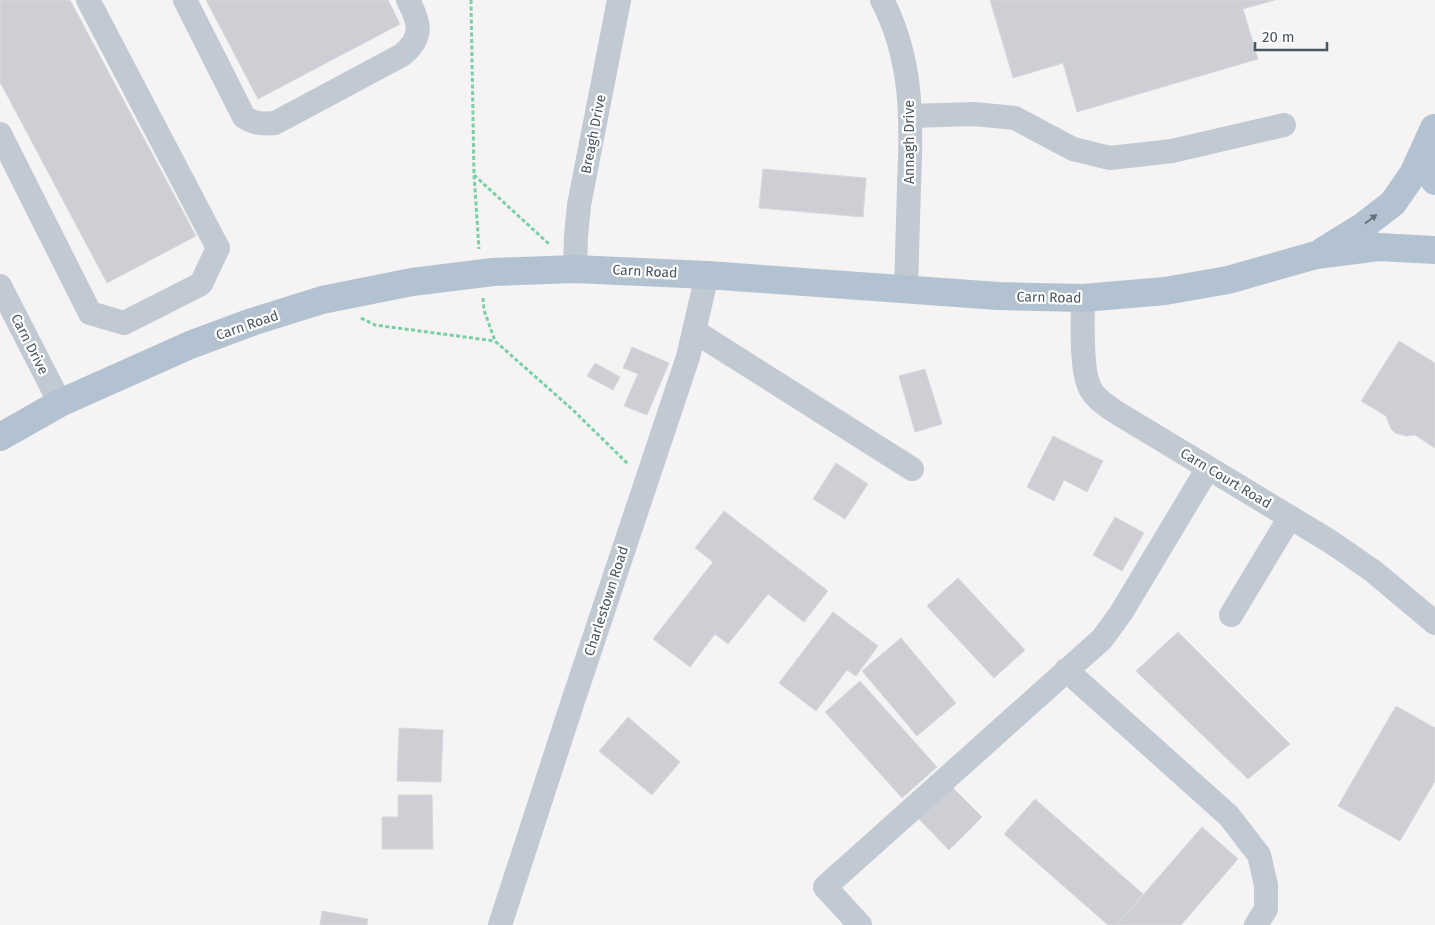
<svg xmlns="http://www.w3.org/2000/svg" width="1435" height="925" viewBox="0 0 1435 925" font-family="'Fira Sans',sans-serif">
<style>
.building{fill:#cdcfd5;stroke:#d7d9de}
.lines{fill:none;stroke-linecap:round;stroke-linejoin:round}
.path{stroke:#7ad0a6;stroke-width:3;stroke-dasharray:4 2.5;stroke-linecap:butt}
.minor{stroke:#c1cad2;stroke-width:24}
.major{stroke:#b3c2d1;stroke-width:28}
.oneway{fill:#64717d}
.labels{text-anchor:middle;stroke-width:4.5;stroke-linejoin:round;paint-order:stroke}
.street-label{font-size:14px;fill:#4a5661;stroke:#fff}
</style>
<rect width="100%" height="100%" fill="#f5f3f3"/>
<path class="building" d="M0,0H70L196,236L107,283L0,82Z
M206,0H388L400,24L258,99Z
M990,0H1275L1243,9L1258,59L1077,112L1063,63L1013,78Z
M763,169L866,178L863,217L759,208Z
M1399,341L1435,363V448L1415,435L1406,436L1395,433L1391,429L1386,416L1361,401Z
M632,347L669,363L647,415L624,406L638,374L623,368Z
M595,363L620,377L613,390L587,376Z
M925,369L942,424L915,432L899,376Z
M1053,436L1103,461L1087,492L1064,480L1054,501L1027,487Z
M836,463L868,484L845,519L813,499Z
M724,511L828,591L804,622L768,594L728,644L715,634L690,667L653,639L713,562L695,548Z
M1115,517L1144,533L1122,571L1093,555Z
M958,578L1025,650L994,678L927,606Z
M833,612L878,646L856,676L847,670L816,711L779,683Z
M1178,632L1290,744L1248,779L1136,671Z
M901,638L956,703L917,736L862,671Z
M860,681L937,767L902,798L825,712Z
M1396,706L1435,728V781L1400,841L1338,806Z
M628,717L680,762L652,795L599,751Z
M399,728L443,730L441,782L397,781Z
M951,786L982,817L949,850L918,818Z
M398,795H432L433,849H382V817H398Z
M1035,799L1143,894L1117,925H1108L1004,834Z
M1202,827L1238,859L1181,925H1117Z
M322,911L368,919L367,925H320Z"/>
<g class="lines">
<path class="path" d="M471,0L474,175L479,249
M474,175L549,244
M483,298L484,310L495,341L573,410L628,464
M361,318L375,325L495,341"/>
<path class="minor" d="M185,0L244,117C255,124 263,124 275,123L402,55C424,37 420,23 408,0
M882,0C913,59 912,121 909,186C908,221 907,255 906,289
M911,116L974,114L1015,118L1073,149L1110,158L1172,151L1284,125
M0,134L90,313L124,323L201,284L218,248L88,0
M575,269L576,236L579,205L619,0
M0,286L60,403
M1083,298C1083,320 1080,372 1091,390C1096,399 1106,405 1114,411L1331,542L1373,571L1435,623
M694,331L912,469
M1231,615L1290,517
M1066,670L1229,816L1259,855L1266,885V909L1256,925
M500,925L572,704L688,357L707,275
M860,925L825,887L1102,639L1121,613L1208,468"/>
<path class="major" d="M1433,139L1431,172L1435,181
M1323,251L1362,227L1393,203L1413,174L1434,128
M0,437L60,403L190,345L252,322L322,300L412,282L493,272L575,269L707,275L998,296L1083,298L1165,291L1228,280L1316,255L1379,247L1435,250"/>
</g>
<defs><path id="oneway-solid" d="M-6-.8H1V-3.2L6.5 0L1 3.2V.8H-6Z" transform="scale(1.25)"/></defs>
<use class="oneway" href="#oneway-solid" transform="translate(1371 219) rotate(-37)"/>
<g class="labels">
<g class="street-label">
<text transform="translate(593 134) rotate(-79)" y="5">Breagh Drive</text>
<text transform="translate(909 142) rotate(-90)" y="5">Annagh Drive</text>
<text transform="translate(645 271) rotate(3)" y="5">Carn Road</text>
<text transform="translate(1049 297) rotate(1)" y="5">Carn Road</text>
<text transform="translate(247 325) rotate(-19)" y="5">Carn Road</text>
<text transform="translate(30 344) rotate(63)" y="5">Carn Drive</text>
<text transform="translate(1226 478) rotate(31)" y="5">Carn Court Road</text>
<text transform="translate(606 601) rotate(-72)" y="5">Charlestown Road</text>
</g>
</g>
<path d="M1255 42v8h72v-8" fill="none" stroke="#4a5661" stroke-width="2.5"/>
<text x="1262" y="42" font-size="15" fill="#4a5661" stroke="#ffffff" stroke-width="4" paint-order="stroke">20 m</text>
</svg>
